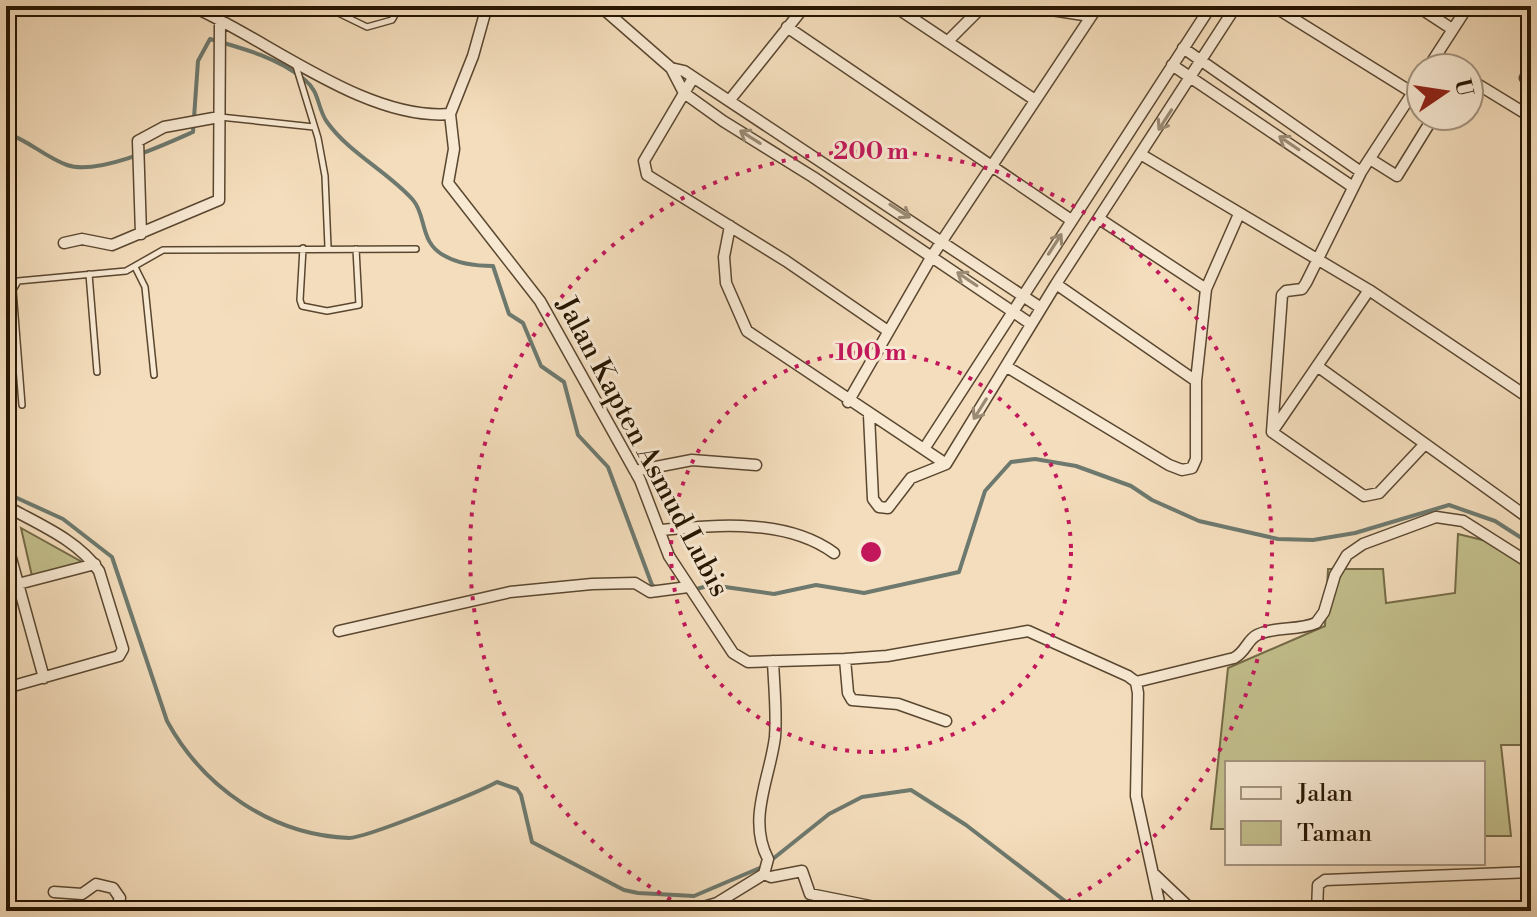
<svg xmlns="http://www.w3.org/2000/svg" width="1537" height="917" viewBox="0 0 1537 917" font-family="'Libre Bodoni',serif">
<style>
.green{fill:#c2bf8c;stroke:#746a46;stroke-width:2}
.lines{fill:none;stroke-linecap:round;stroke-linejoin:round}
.stream{stroke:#6d796e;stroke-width:4}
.service-casing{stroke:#5a4730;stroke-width:8}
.minor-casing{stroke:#5a4730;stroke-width:13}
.service{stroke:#f8e9d3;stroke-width:5}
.minor{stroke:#f8e9d3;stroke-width:10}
.oneway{stroke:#9a8a74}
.ring{fill:none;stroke:#c2185b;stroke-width:4;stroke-dasharray:4 8}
.labels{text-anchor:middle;stroke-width:6;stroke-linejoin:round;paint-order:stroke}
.street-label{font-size:28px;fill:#261501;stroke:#f8e9d3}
.centre{fill:#c2185b;stroke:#f8e9d3;stroke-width:4}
.ring-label{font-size:24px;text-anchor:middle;font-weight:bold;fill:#c2185b;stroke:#f8e9d3;stroke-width:6;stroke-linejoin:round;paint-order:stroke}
</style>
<rect width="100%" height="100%" fill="#f4ddbc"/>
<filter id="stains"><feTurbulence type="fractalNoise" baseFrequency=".0025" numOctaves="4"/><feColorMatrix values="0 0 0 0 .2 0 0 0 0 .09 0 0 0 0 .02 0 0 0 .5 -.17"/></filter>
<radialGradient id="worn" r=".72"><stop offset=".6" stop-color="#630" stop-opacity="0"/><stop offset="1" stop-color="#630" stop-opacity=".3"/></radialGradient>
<path class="green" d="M21,528L82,562L32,576Z
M1458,534L1503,545L1531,565V745H1501L1511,836H1483V763H1227V829H1211L1228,668L1325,626L1328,569H1383L1386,603L1455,593Z"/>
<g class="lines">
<path class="stream" d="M6,133C28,140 45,157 67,165C97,176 164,145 193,132L198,61L210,39C242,48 279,58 305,80C320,92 317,108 327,122C350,154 387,171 413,200C427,216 419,243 445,256C459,264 477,266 493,266L509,314L523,323L541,366L564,382L578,435L608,467L652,585L658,589
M6,493L63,519L112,557L167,721C203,787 271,835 349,838C366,838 479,792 497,782L517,789L521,795L532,842L624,890L638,893L694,896L762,867
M693,590L711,585L774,594L816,585L864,593L959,572L985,491L1011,462L1035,459L1076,466L1131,486L1152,500L1199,521L1278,539L1313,540L1355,533L1449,505L1495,521L1531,544
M769,862L829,814L862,797L911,790L966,825L1078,911"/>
<defs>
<path id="service" d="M324,6L367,27L392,20L400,6
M296,66L318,138L325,176L328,247
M220,117L314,127
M303,248L300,300L302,306L327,311L359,305L356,249
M135,267L145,287L154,375
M89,274L97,372
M22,405L13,290L18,281L126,271L163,250L416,249"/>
<path id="minor" d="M191,6C266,38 365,121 450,114
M600,6L671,68L684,71L1041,308
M894,6L1035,100
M1026,6L1090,16
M1273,6L1413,93
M1417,6L1452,29
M787,27L1071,220
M948,41L983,6
M1183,48L1361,172
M1172,65L1353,187
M671,68L684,93L723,121L813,177L1031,324
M1428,68L1468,6
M693,78L644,161L647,175L786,261L888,331
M1525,78L1531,67
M1469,79L1531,117
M1421,80L1361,172L1306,283L1302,289L1286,291L1282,295L1272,432L1364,496L1379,493L1424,445
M729,101L805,6
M450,114L454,149L448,183L540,301L640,480L669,556L733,653L748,662L845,659L887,656L1028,631L1128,676L1136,682L1138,693L1136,796L1161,911
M450,114L473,56L487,6
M1142,155L1369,290L1531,399
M1370,159L1397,176L1434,116
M1101,220L1206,289
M730,226L724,257L726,283L747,331L946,464
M141,234L138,141L164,127L219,117
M64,243L82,239L112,245L219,200L220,19
M1056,284L1196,381
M1317,366L1531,520
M1007,367L1169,465L1182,470L1192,468L1196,459V381L1206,289L1239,214
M848,402L932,256L1098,6
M869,415L873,499L879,507L888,508L911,478L946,464L1056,284L1236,6
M1272,432L1369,290
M924,449L1211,6
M635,471L692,460L756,465
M6,506C38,524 78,540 99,571L123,649L119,656L6,688
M660,530C717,525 786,518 834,553
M6,540L44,678
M18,584L95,564
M339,631L510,592L592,584L635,583L650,592L688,587
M845,659L848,693L852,700L898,704L946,721
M1136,682L1234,658C1246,652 1247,640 1257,635C1275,626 1298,631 1316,623L1324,612L1335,575L1347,555L1363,544L1436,517L1463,521L1531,564
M1153,873L1193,911
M764,874L771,877L802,871L810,894L895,911
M54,892L82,894L96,884L113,888L120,898L115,911
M666,911H667
M690,911L717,903L764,874L768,859C747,819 770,778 775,737C777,712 774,686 773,661
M1317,911L1318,885L1325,880L1531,872"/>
</defs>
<use href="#service" class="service-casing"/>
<use href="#minor" class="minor-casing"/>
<use href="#service" class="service"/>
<use href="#minor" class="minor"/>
</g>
<defs><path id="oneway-shaft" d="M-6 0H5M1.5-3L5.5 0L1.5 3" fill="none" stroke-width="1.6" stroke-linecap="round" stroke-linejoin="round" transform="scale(2)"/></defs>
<g class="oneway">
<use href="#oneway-shaft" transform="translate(1165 120) rotate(123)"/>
<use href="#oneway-shaft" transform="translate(750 137) rotate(-148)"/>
<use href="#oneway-shaft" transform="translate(1289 143) rotate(-146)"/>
<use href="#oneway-shaft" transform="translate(900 211) rotate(33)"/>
<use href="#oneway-shaft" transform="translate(1055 244) rotate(-57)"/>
<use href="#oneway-shaft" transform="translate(967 279) rotate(-146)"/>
<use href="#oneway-shaft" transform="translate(980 409) rotate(122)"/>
</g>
<g class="ring">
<circle cx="871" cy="552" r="200"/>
<path d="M692 911A401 401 0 1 1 1050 911"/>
</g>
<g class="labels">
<g class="street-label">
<text transform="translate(644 446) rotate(62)" y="10">Jalan Kapten Asmud Lubis</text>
</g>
</g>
<circle cx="871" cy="552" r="12" class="centre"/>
<g class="ring-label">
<text x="871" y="159">200 m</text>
<text x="871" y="360">100 m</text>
</g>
<rect width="1537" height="917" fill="none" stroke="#f4ddbc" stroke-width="32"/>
<rect x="8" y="8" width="1521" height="901" fill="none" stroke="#261501" stroke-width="4"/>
<rect x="16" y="16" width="1505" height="885" fill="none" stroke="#261501" stroke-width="2"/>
<rect x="1225" y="761" width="260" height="104" fill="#f8e9d3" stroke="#a4947f" stroke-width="2"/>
<rect x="1241" y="787" width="40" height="12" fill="#f8e9d3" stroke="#a4947f" stroke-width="2"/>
<text x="1297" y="801" font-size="24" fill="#261501">Jalan</text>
<rect x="1241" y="821" width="40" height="24" fill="#c2bf8c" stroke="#a4947f" stroke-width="2"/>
<text x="1297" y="841" font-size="24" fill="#261501">Taman</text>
<g transform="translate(1445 92) rotate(77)"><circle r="38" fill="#f8e9d3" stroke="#a4947f" stroke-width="2"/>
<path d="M0-6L14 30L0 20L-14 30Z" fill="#8f2418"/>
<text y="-12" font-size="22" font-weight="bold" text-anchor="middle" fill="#261501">U</text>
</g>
<rect width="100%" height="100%" filter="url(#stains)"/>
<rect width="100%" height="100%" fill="url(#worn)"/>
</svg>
